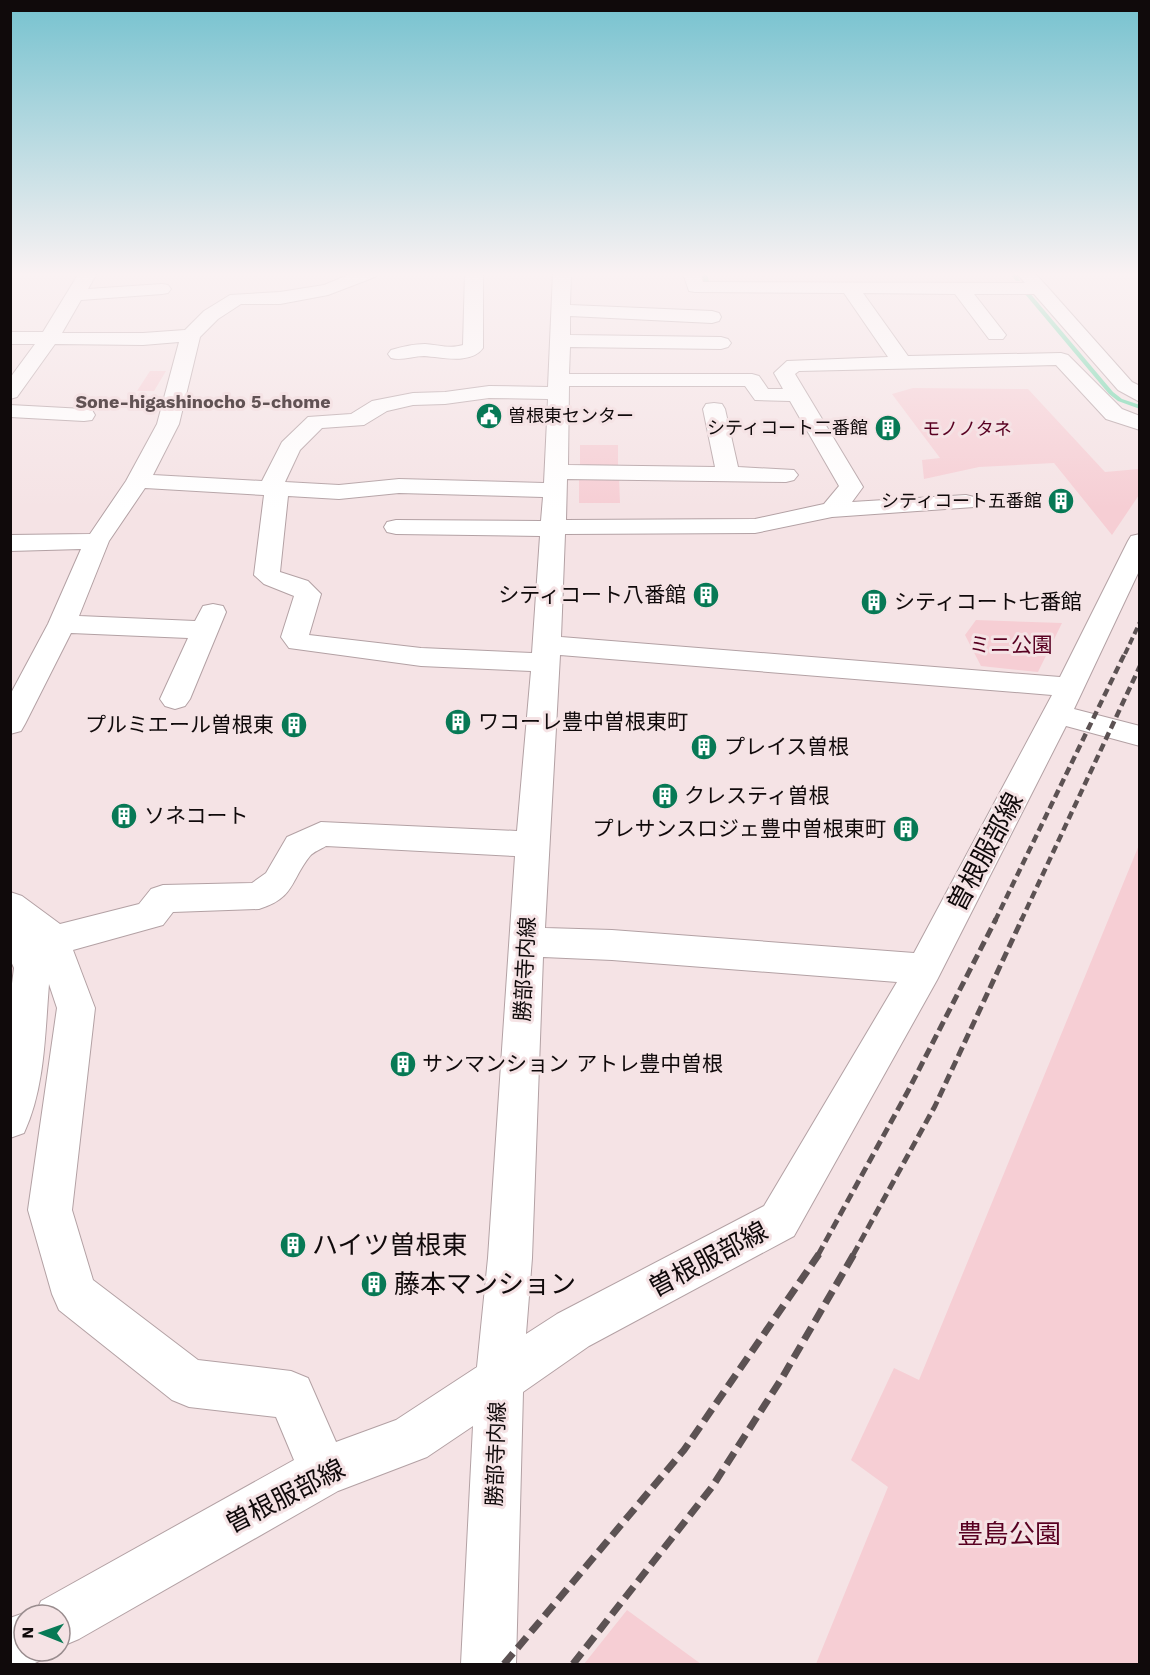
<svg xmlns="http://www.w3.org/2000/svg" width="1150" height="1675" viewBox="0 0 1150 1675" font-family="'Work Sans','Noto Sans JP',sans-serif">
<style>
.green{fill:#f6ced4}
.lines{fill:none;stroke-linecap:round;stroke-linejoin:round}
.stream{fill:#6bd7a9;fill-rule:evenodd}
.minor-casing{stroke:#b3a1a4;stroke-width:2}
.minor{fill:#fff;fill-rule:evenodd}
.rail-far3{stroke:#5c5253;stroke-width:4;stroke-dasharray:7 4;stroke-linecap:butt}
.rail-far2{stroke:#5c5253;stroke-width:4.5;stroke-dasharray:8 4.5;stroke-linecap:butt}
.rail-far1{stroke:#5c5253;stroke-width:5;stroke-dasharray:10 5;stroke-linecap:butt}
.rail{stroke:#5c5253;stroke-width:7;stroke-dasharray:14 7;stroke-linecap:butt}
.labels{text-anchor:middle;stroke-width:6;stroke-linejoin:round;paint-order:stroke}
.far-neighbourhood-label{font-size:18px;font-weight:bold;fill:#615254;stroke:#f5e3e5}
.far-poi-label{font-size:18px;fill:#100a0b;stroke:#f5e3e5;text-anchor:end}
.far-park-label{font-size:18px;fill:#580021;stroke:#f5e3e5}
.poi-label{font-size:21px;fill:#100a0b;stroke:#f5e3e5;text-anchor:start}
.park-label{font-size:21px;fill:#580021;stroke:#f5e3e5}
.street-label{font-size:21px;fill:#100a0b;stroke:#f5e3e5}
.near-street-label{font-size:26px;fill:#100a0b;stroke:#f5e3e5}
.near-poi-label{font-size:26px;fill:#100a0b;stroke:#f5e3e5;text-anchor:start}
.near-park-label{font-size:26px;fill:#580021;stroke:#f5e3e5}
</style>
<rect width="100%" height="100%" fill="#f5e3e5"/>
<path class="green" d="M150,371H166L154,391H137Z
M913,388L1028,389L1105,472L1139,469V495L1112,535L1054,463L979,467L924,479L922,460L940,458L892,394Z
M580,445H618V468H580Z
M579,476L619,477L620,503H579Z
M976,620L1062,623L1038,672L981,666L965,635Z
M1139,845V1664H816L888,1487L851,1460L894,1368L919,1380Z
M627,1610L701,1664H584Z"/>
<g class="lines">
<path class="stream" d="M701,273H707L709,282L722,285L719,287L704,284Z
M1010,273H1016L1020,281H1016Z
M1025,292H1029L1113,392L1122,399L1140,405V409L1118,401L1109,394L1025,294Z"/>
<defs>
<path id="minor" d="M79,273H97L88,289L162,284L168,285L171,289L168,293L162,294L81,300L62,333H143L185,330L204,311L230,295L280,292L324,285L353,273H378L375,277L328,295L280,304H241L218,319L200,337L179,424L153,475L262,481L282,442L308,417L351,414L372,401L413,393L445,392L489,386L548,387L553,273H571L570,305L712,311L719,313L721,317L719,321L712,323L570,316V335L721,337L728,339L731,343L728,347L721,349L570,347L569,374H752L759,376L768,389H783L774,373L787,361L888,357L844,293L695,292L689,291L683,273H701L703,282L1025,283L1016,273H1035L1132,382L1140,386V402L1118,390L1034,294H974L1006,335L1003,339H989L955,294L863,293L908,356L1061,353L1068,355L1122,409L1140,416V430L1106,419L1056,365L799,371L795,374L863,487L852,502L966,495L974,497L978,502L974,507L832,517L755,533L565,534L561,637L1060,677L1128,541L1131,536L1140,534V569L1074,709L1140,726V746L1066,726L937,980L794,1236L589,1346L523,1392L516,1664H461L473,1426L427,1457L338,1491L79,1639L60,1647V1615H35L41,1601L294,1460L276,1417L189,1407L172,1400L59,1310L52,1294L28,1210L57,1008L49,984C45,1033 45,1088 24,1133L10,1138V999L14,968L10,959V892L22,896L60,924L139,904L151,889L163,885L252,883L266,873L287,837L321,822L517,831L531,671L421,666L289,648L281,637L294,596L264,584L254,575L264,495L145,488L109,541L79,616L195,621L203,606L213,604L223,606L226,612L190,699L185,706L175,709L165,706L160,699L188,638L71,633L25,724L21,731L10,734V695L48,624L81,549L10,551V535L90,534L126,481L157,424L179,342L143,345L55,344L17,397L10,399V378L35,344H10V332H43ZM569,386H745L755,400L790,401L839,486L824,504L755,519L566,520L567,479L786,482L794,480L798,475L794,470L738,467L725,409L722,404L714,403L706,404L703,409L715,467L568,465ZM489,398L548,399L544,483L399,479L339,485L285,482L300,450L322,428L364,425L387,411L413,405L445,404ZM399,493L543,497L541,521L396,520L387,522L384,527L387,532L396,534L540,536L532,653L421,648L309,635L321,594L308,581L280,572L288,496L339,499ZM560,655L1052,695L914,953L612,930L545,928ZM326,846L515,856L488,1258L477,1367L396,1420L336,1442L308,1378L291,1371L198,1360L93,1280L72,1210L95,1008L73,950L163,925L173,912L259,909C295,898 290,881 310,856C313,852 321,849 326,846ZM543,957L612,960L897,982L764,1206L557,1314L526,1334L532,1258Z
M465,273H483V348C471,365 441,357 424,356C413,356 402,361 391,358L388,354L391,350C401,347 414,344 425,344C439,345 450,349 463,345Z
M10,405L84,409L92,410L95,415L92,420L84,421L10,417Z
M24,1613L30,1615H24V1651H47L43,1659L33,1664H10V1618Z"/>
</defs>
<use href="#minor" class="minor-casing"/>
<use href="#minor" class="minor"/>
<path class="rail-far3" d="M1125,654L1140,622"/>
<path class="rail-far2" d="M995,921L1125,653
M1021,921L1140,666"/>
<path class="rail-far1" d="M818,1255L908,1091L996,919
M853,1255L935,1106L1022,919"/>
<path class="rail" d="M504,1664L684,1450L819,1254
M573,1664L712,1487L782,1378L854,1254"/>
</g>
<linearGradient id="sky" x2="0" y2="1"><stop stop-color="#76c2cf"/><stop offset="0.54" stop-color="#faf2f3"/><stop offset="1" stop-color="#faf2f3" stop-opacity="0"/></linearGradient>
<rect width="1150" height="508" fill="url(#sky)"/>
<defs>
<symbol id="civic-disc" viewBox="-11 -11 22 22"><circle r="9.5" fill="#077955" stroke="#f5e3e5"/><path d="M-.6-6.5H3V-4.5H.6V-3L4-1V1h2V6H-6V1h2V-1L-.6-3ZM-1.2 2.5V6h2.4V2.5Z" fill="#fff"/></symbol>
<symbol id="building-disc" viewBox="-11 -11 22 22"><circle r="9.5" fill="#077955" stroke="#f5e3e5"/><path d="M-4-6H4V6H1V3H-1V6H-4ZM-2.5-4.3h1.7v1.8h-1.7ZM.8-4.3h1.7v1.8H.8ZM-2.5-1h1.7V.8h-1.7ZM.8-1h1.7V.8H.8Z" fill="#fff"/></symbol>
</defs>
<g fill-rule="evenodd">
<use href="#civic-disc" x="474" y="401" width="30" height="30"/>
<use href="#building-disc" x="873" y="413" width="30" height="30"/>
<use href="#building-disc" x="1046" y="486" width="30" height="30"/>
<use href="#building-disc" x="691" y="580" width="30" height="30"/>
<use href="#building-disc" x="859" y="587" width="30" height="30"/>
<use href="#building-disc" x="443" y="707" width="30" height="30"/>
<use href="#building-disc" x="279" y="710" width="30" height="30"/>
<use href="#building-disc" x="689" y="732" width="30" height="30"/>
<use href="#building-disc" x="650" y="781" width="30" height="30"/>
<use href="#building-disc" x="109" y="801" width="30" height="30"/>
<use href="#building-disc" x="891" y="814" width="30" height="30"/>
<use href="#building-disc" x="388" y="1049" width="30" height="30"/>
<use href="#building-disc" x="278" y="1230" width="30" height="30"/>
<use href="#building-disc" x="359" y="1269" width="30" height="30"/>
</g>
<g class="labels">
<g class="far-neighbourhood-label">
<text x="203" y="408">Sone-higashinocho 5-chome</text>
</g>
<g class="far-poi-label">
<text x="508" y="422" text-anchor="start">曽根東センター</text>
<text x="868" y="434">シティコート二番館</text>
<text x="1042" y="507">シティコート五番館</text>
</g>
<g class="far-park-label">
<text x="967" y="435">モノノタネ</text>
</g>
<g class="poi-label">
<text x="686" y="602" text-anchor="end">シティコート八番館</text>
<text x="894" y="609">シティコート七番館</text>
<text x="478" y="729">ワコーレ豊中曽根東町</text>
<text x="274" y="732" text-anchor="end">プルミエール曽根東</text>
<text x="724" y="754">プレイス曽根</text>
<text x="684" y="803">クレスティ曽根</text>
<text x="144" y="823">ソネコート</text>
<text x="886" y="836" text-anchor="end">プレサンスロジェ豊中曽根東町</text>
<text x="422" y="1071">サンマンション アトレ豊中曽根</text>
</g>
<g class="park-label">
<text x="1011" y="652">ミニ公園</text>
</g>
<g class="street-label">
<text transform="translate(525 969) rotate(-87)" y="7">勝部寺内線</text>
<text transform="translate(496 1454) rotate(-88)" y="7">勝部寺内線</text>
</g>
<g class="near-street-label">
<text transform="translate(985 852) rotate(-62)" y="9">曽根服部線</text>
<text transform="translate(708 1259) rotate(-28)" y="9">曽根服部線</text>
<text transform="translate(285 1496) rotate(-27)" y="9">曽根服部線</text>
</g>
<g class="near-poi-label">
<text x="312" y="1254">ハイツ曽根東</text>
<text x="394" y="1293">藤本マンション</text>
</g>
<g class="near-park-label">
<text x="1009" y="1543">豊島公園</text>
</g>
</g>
<rect width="1150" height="1675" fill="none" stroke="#100a0b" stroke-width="24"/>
<g transform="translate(42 1633) rotate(271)"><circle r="28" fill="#f5e3e5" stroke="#998c8e" stroke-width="1.5"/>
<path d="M0-4.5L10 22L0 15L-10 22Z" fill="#077955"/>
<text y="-9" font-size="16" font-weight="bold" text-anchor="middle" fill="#100a0b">N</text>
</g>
</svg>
